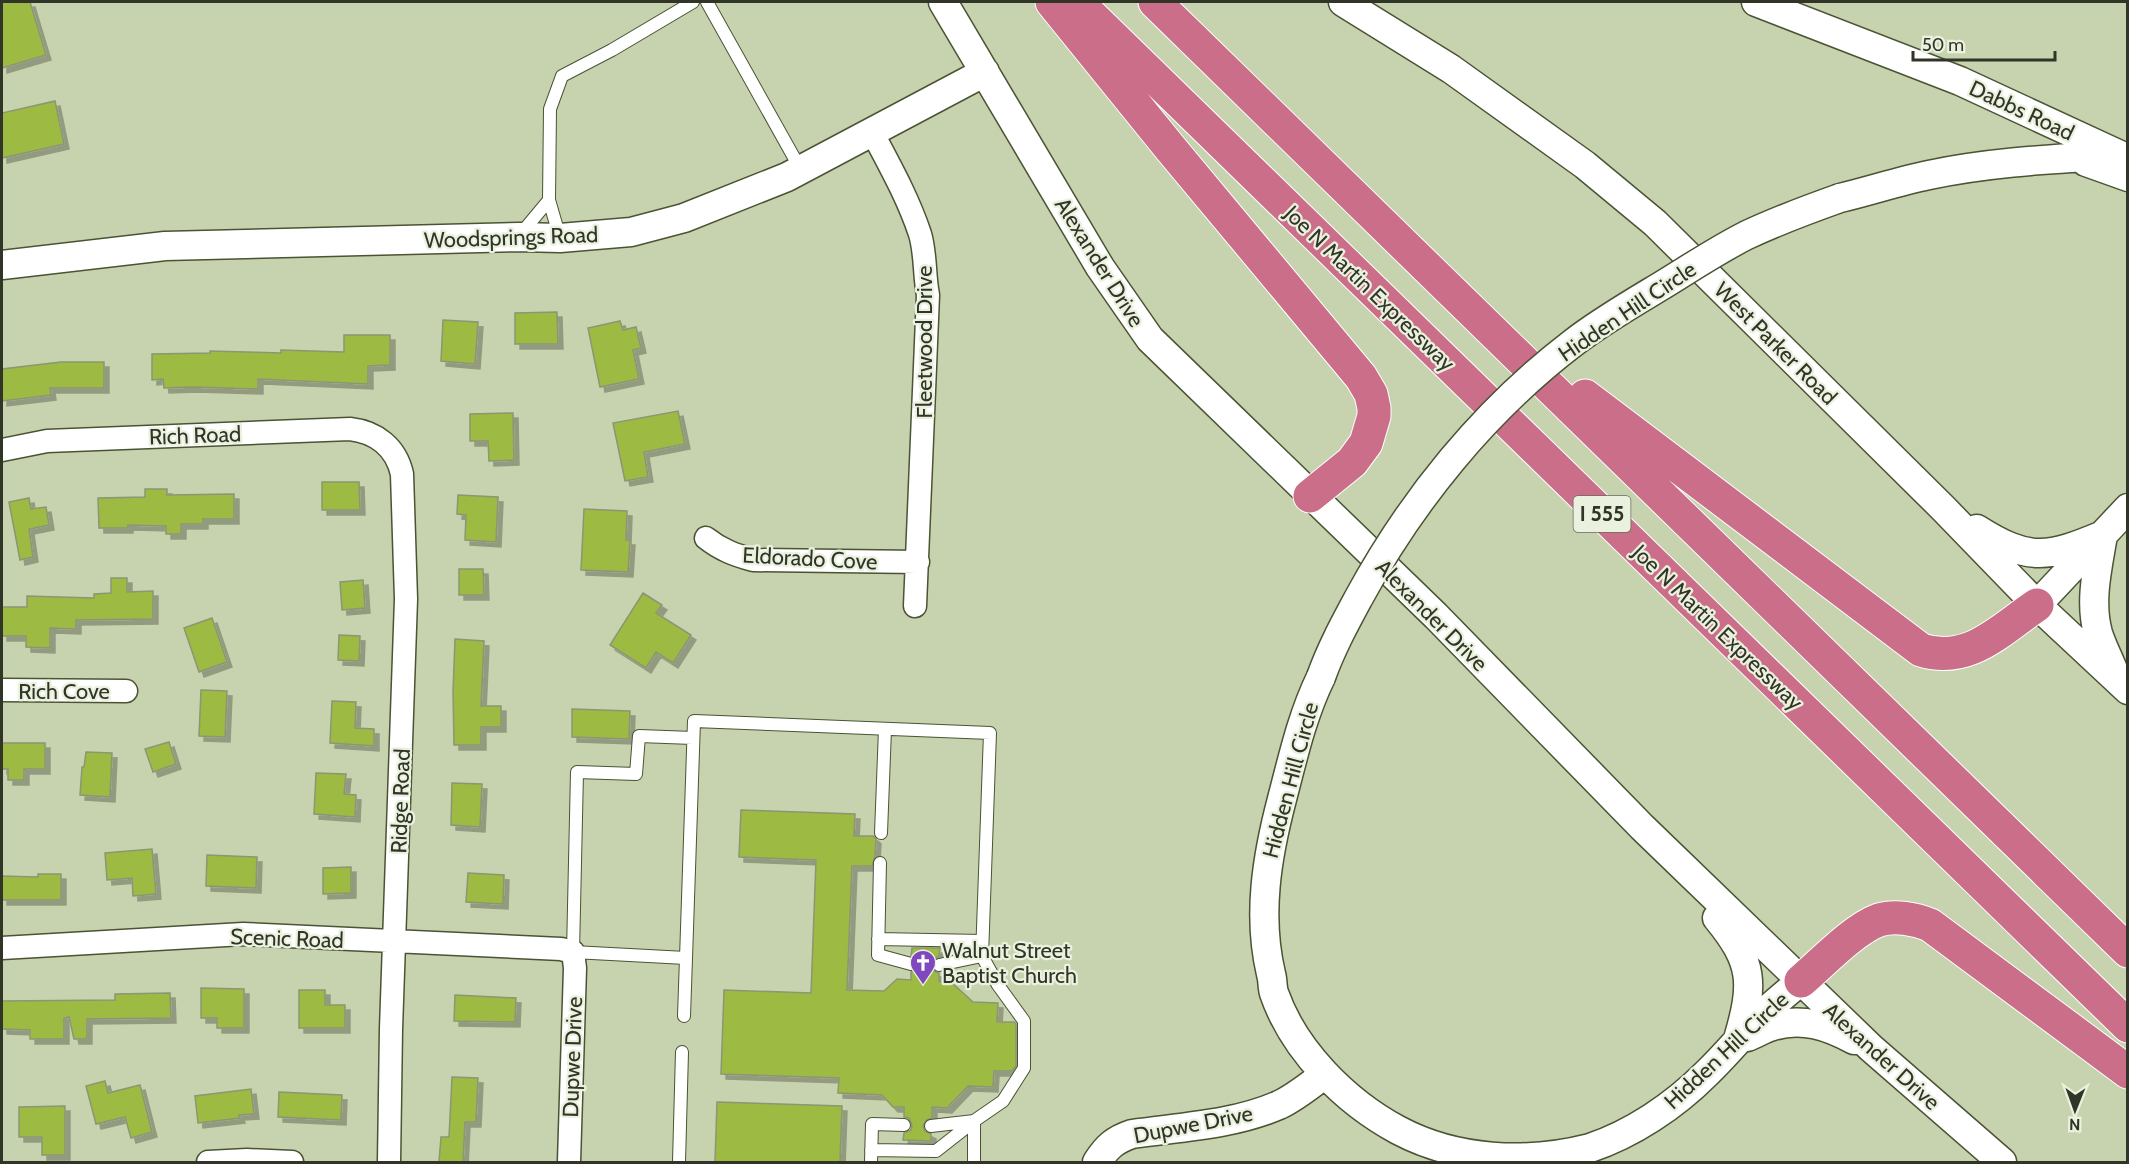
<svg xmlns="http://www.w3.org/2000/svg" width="2129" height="1164" viewBox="0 0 2129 1164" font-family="Cabin,sans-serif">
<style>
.building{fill:#9dba43;stroke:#8c9674;stroke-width:1.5;filter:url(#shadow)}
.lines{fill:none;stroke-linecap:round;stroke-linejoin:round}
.service-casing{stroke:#4a5333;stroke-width:14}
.minor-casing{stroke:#4a5333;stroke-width:25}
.tertiary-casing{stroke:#4a5333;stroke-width:31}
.motorway-casing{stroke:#fff;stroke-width:35}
.service{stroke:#fff;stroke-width:12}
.minor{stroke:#fff;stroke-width:22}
.tertiary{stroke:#fff;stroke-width:28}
.motorway{stroke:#ca6e89;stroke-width:33}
.tertiary-bridge-casing{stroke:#4a5333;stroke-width:31;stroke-linecap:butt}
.tertiary-bridge{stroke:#fff;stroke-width:28}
.labels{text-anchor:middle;stroke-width:4.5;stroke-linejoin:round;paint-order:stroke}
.shield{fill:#eaf1de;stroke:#686d5e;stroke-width:1.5}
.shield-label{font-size:21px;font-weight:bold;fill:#313527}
.street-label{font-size:22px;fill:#313527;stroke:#eaf1de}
.poi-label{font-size:22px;fill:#313527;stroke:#eaf1de;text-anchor:start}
</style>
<defs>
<filter id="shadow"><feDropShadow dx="5" dy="5" stdDeviation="0" flood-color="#0004"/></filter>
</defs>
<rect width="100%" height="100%" fill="#c7d3ae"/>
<path class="building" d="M2,2H30L46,55L2,68Z
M55,101L64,144L2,158V113Z
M557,312L558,344H515V313Z
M443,320L478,322L475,364L441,361Z
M620,321L623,330L636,327L641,348L633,350L639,379L600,387L588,328Z
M344,335H390V365L368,366V384L258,379V389L192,387L164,388L163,379L152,380V354L210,353V351L281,353V350L344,352Z
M61,362H104V388H50L51,395L2,401V369Z
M678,411L685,444L644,452L648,477L625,481L613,423Z
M513,413L514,460L489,461L488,441H470V414Z
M322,482H359L360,510H322Z
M145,489H167V495L234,494V519H203V524H181V534H166V526L128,525V528H99L98,498L145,497Z
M458,495L498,497L496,542L465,540L466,515L457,514Z
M29,498L31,509L46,507L49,525L29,529L33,557L20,560L9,502Z
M584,509L627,511L626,540H630L628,572L581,570Z
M459,569H483L484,595H459Z
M111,578H127V592L153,591V619L76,620V629L50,628V648L26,647V636H2V607H27V596L94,598V594L111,593Z
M363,580L365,608L342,610L340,582Z
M643,593L662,605L656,613L691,635L673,663L656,652L646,668L610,645Z
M212,618L227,662L199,672L184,628Z
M339,635L360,636L359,661L338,660Z
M455,639L484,641L481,706H501V727H481V745H454L453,692Z
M201,690L227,691L225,737L199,736Z
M332,701L356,702L355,728L374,729V746L330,743Z
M572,709L630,711L629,739L572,737Z
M169,742L176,764L153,772L145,749Z
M2,743H45V769H24V780H8V769H2Z
M86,752L112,753L110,797L80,795L82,767H84Z
M316,773L346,774L344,794L356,795L355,817L314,814Z
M452,783L482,784L480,827L451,825Z
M741,810L855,814L854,836H873L876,839L875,856L872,866H852L847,990L884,991L897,979L911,980V972L916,970L919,966L917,959L911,956L912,948H940L939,956L933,959L931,966L933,971L939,973V981L951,982L973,1002L998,1003L997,1022H1014L1016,1024V1066L1012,1071H994L993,1087L968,1086L947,1108L932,1107V1118L926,1120L923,1126L925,1131L931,1134V1141L903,1140L904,1133L911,1130L912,1125L909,1118L904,1117V1107H893L882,1095L838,1093L839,1078L721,1074L724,990L811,993L816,860L739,857Z
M152,849L156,894L133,896L132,878L107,880L105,853Z
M207,855L257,857L256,888L206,886Z
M351,867V893L323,894V868Z
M468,873L504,875L503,904L466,902Z
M38,874H61V900H2V876L38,877Z
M201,988L244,989V1028H217V1018H201Z
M299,990H325V1005H345V1028H299Z
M170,993L171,1018L87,1019V1039H74L69,1017L64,1018V1039H30V1030L2,1029V1001L115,1000V994Z
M455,995L516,998L515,1022L454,1021Z
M452,1077L478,1078L476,1122H465L463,1162H439L441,1137H449Z
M105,1081L108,1093L140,1085L152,1132L131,1138L125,1117L96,1124L86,1086Z
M251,1089L254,1114L239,1115L240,1118L198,1123L195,1096Z
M279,1092L342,1095L341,1120L278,1117Z
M717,1102L842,1106L840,1162H715Z
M65,1106V1155H42V1137H19V1107Z"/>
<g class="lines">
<defs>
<path id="service" d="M707,2L801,170
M549,200L560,238
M519,236L549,200L550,109L562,76L612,50L693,2
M881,833L885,729
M880,863L878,955L911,964
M878,939L982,941
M686,958L694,721L990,733L982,956L998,985L1024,1021V1068L1003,1101L974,1121L931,1126
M939,965L982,956
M684,1016L686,958L573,952L577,772L636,774L639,736L693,738
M974,1121V1162
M871,1150L936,1151L973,1122
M679,1162L682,1052
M871,1162L872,1124L904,1125"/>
<path id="minor" d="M872,132C890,166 908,198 920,234C926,254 924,275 928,295L915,606
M2,450L47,441L350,429C376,432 396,447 402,474L406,599L391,1029L389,1162
M706,538C721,550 735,555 753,560L918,562
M2,690L126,691
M2,948L243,934L561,949L573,952L575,968L569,1162
M208,1162L247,1160L292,1162"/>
<path id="tertiary" d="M943,2L1100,267L1150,339L1436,616L1642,827L1871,1048L2002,1162
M1343,2L1451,69L1585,165L1655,223L1943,508L2037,605L2128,690
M1756,2L1960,81L2120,155
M2086,162L2128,177
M1840,198C1870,191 1899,181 1929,175C1990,162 2054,159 2116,155
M2,265L165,246L519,237L560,238L631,232L684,218L787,177L985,72
M1977,529C2029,562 2048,558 2103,535
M2103,535C2098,566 2089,601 2098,633C2102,646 2109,659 2114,672
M2037,605L2128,508
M1321,677C1302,716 1293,757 1282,799C1267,856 1257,915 1271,974C1273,980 1272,987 1274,993C1294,1051 1346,1102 1398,1130C1456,1161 1527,1164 1590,1148C1632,1134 1674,1106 1706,1074C1727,1054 1746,1030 1767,1010C1778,1000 1790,990 1801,981
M1717,918C1754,963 1754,984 1738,1039
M1747,1037C1756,1034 1764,1028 1773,1026C1802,1017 1828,1026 1854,1040
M1097,1162C1107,1147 1114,1140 1132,1134C1181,1127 1233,1125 1279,1105C1296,1097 1310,1085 1325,1074"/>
<path id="motorway" d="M1052,2L1171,149L1361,377L1371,394L1374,408V416L1366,443L1352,462L1310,496
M1077,2L2128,1026
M1155,2L2128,951
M1585,396L1921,650C1969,665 2000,630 2037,605
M1801,981C1822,963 1854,929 1879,920C1895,915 1915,919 1930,925L2128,1072"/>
</defs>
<use href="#service" class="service-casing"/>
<use href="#minor" class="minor-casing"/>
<use href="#tertiary" class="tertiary-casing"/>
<use href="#motorway" class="motorway-casing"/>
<use href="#service" class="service"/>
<use href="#minor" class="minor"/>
<use href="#tertiary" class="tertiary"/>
<use href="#motorway" class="motorway"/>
<defs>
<path id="tertiary-bridge" d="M1321,677C1331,649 1344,625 1358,599C1411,501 1484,411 1573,343C1600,322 1631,304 1661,286C1689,269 1717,250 1747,235C1777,221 1809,209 1840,198"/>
</defs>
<use href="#tertiary-bridge" class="tertiary-bridge-casing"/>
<use href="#tertiary-bridge" class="tertiary-bridge"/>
</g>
<defs>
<symbol id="church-pin" viewBox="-11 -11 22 30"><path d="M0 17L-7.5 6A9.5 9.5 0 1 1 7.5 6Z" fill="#7f48bf" stroke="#eaf1de"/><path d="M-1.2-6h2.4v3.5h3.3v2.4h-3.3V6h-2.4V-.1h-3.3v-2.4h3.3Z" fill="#fff"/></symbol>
</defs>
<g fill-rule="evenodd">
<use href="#church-pin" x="908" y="948" width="30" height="40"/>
</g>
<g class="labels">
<rect class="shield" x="1573.5" y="496" width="57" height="36" rx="4.5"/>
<g class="shield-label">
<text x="1602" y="521">I 555</text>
</g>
<g class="street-label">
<text transform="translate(2022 110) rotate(25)" y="8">Dabbs Road</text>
<text transform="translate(511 237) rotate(-2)" y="8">Woodsprings Road</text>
<text transform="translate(1100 262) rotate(58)" y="8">Alexander Drive</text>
<text transform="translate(1370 288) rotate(44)" y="8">Joe N Martin Expressway</text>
<text transform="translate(1627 311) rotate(-34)" y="8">Hidden Hill Circle</text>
<text transform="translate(924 342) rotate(-90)" y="8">Fleetwood Drive</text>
<text transform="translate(1776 343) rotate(45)" y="8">West Parker Road</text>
<text transform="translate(195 435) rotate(-2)" y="8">Rich Road</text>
<text transform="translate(810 558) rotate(3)" y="8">Eldorado Cove</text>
<text transform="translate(1432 615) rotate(45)" y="8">Alexander Drive</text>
<text transform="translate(1718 627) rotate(44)" y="8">Joe N Martin Expressway</text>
<text x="64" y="699">Rich Cove</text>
<text transform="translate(1290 780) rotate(-75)" y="8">Hidden Hill Circle</text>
<text transform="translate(400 801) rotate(-88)" y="8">Ridge Road</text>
<text transform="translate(287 938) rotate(2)" y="8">Scenic Road</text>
<text transform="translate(1726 1050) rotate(-43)" y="8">Hidden Hill Circle</text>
<text transform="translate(1882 1056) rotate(42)" y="8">Alexander Drive</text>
<text transform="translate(572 1057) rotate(-88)" y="8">Dupwe Drive</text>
<text transform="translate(1193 1124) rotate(-11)" y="8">Dupwe Drive</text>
</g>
<g class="poi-label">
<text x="942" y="958">Walnut Street<tspan x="942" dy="25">Baptist Church</tspan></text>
</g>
</g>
<rect width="2129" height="1164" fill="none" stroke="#313527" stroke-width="6"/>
<g transform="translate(2075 1110) rotate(181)" stroke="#eaf1de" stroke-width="4.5" paint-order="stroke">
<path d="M0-4.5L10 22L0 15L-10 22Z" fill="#313527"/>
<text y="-9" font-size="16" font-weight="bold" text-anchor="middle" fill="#313527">N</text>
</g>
<path d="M1913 51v9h142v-9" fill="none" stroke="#313527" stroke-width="3"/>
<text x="1922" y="51" font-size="18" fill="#313527" stroke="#eaf1de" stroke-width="4.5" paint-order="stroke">50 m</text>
</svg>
